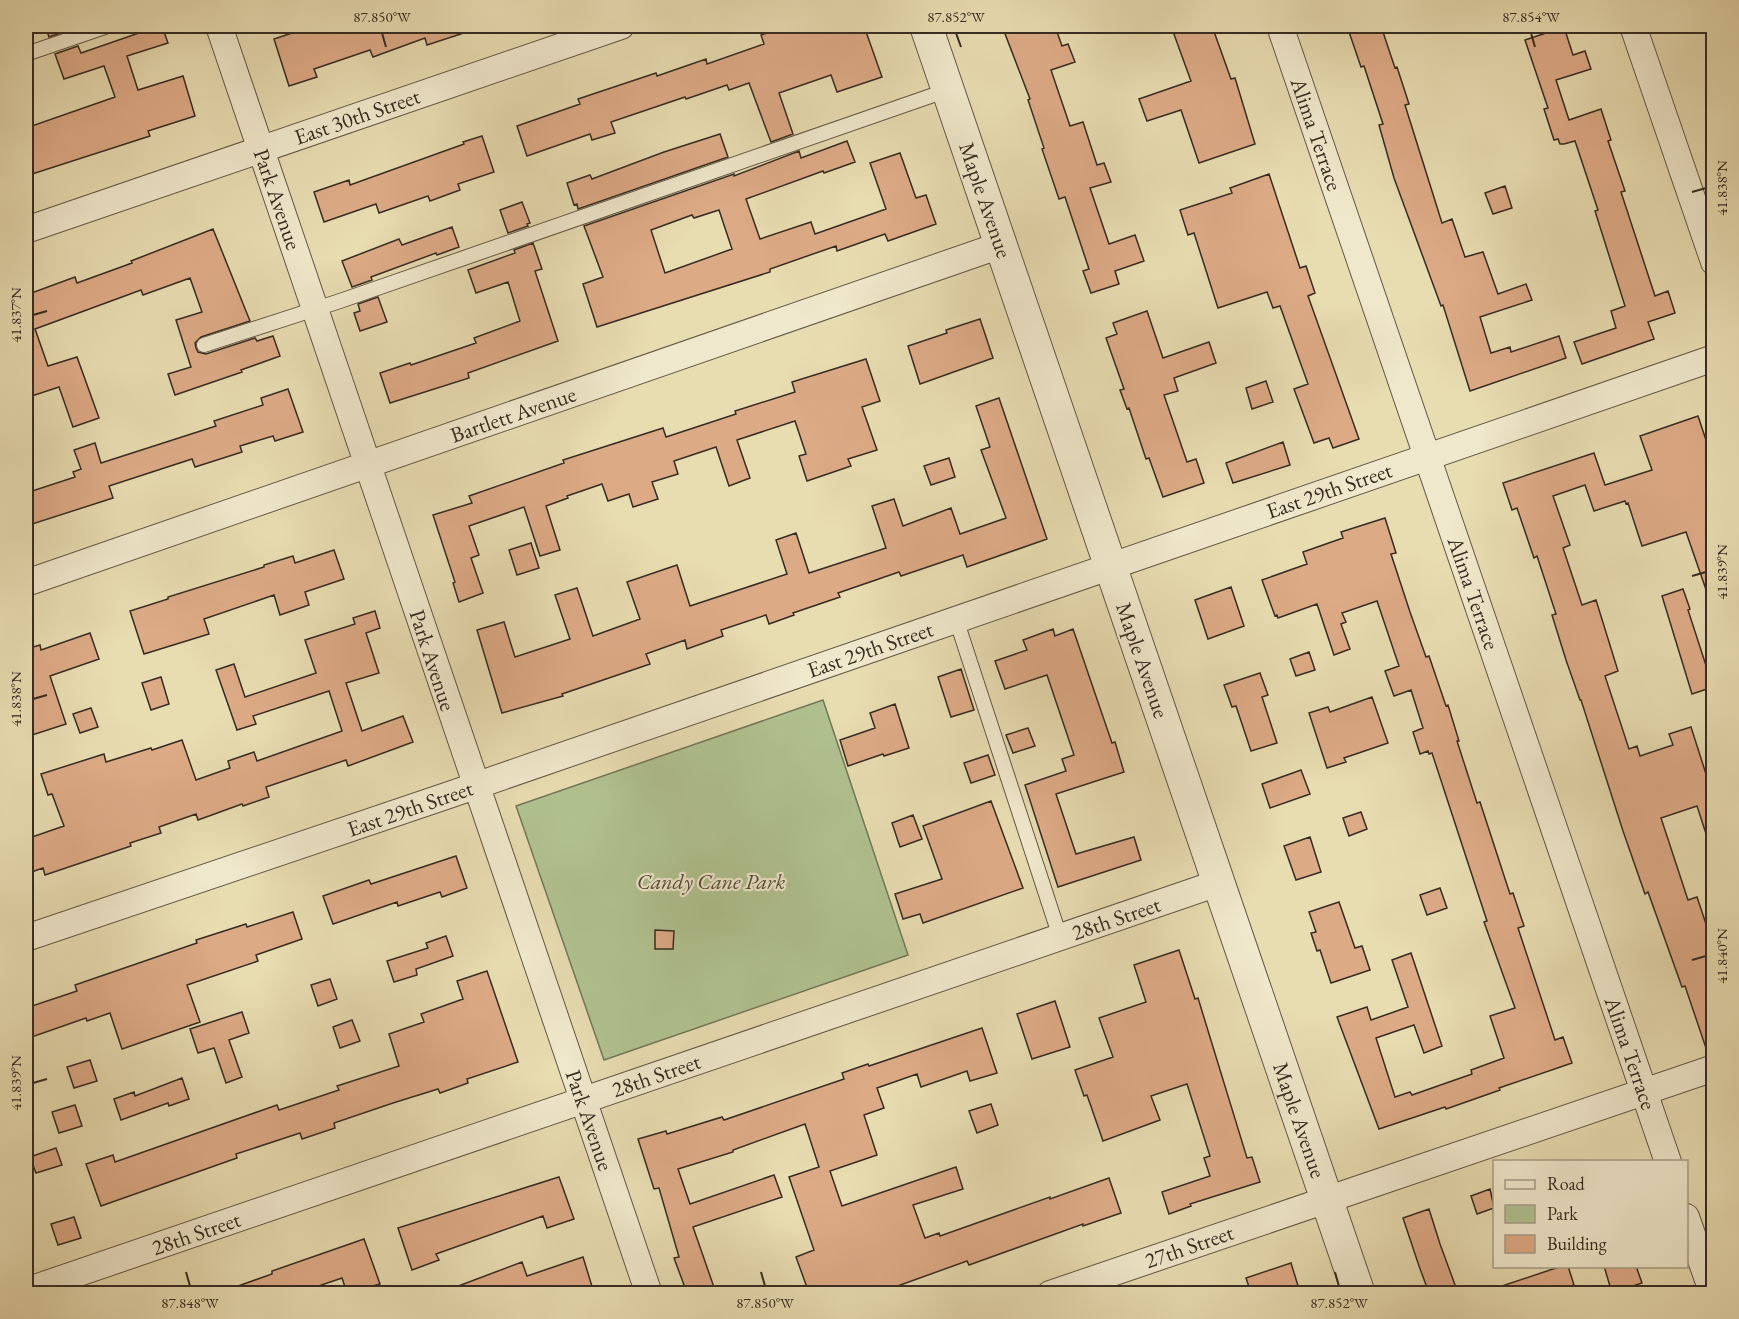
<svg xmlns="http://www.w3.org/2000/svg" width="1739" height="1319" viewBox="0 0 1739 1319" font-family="'EB Garamond',serif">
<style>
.green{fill:#b0c290;stroke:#73775a;stroke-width:1.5}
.building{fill:#ddaa86;stroke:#362c23;stroke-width:1.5;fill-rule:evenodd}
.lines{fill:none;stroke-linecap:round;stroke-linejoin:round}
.service-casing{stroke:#625846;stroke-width:16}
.minor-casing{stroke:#625846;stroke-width:28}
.tertiary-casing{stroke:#625846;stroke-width:34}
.service{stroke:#f0e8cc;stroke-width:14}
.minor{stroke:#f0e8cc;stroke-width:26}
.tertiary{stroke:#f0e8cc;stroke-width:32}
.ticks{fill:none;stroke:#362c23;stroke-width:2}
.labels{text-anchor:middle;stroke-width:4.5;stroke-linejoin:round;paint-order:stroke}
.street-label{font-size:22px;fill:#362c23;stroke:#f0e8cc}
.park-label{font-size:22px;font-style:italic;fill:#4e4a39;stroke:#f0e8cc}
.neatline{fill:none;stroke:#362c23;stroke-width:2}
.ticks-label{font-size:15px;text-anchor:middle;fill:#362c23}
</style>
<rect width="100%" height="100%" fill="#e8dcb1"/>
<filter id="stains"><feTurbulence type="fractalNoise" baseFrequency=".00333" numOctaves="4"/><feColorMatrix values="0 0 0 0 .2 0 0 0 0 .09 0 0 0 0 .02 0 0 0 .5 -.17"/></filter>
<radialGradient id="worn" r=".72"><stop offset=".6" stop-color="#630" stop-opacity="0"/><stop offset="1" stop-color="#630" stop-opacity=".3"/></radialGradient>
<path class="green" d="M823,700L908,955L604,1060L516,806Z"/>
<path class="building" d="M45,26H71L72,29L49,37Z
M137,26H162L168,43L127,56L138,90L183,76L195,116L148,131L150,136L26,176V128L115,97L104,66L64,79L55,54L78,46L81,53L139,33Z
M313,26H475L476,29L427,45L425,38L373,57L370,50L314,69L317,77L289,86L274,39Z
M787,26H864L882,77L837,92L831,75L779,93L793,134L771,142L749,83L729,90L727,85L686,99L685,97L611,122L615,133L592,140L590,134L527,156L517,126L580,104L578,99L656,73L657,76L706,59L707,64L764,44L761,35Z
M1002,26H1055L1062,46L1068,44L1075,62L1051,70L1070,126L1083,122L1097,165L1104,163L1111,182L1090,188L1109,244L1135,235L1144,261L1115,271L1119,284L1091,293L1083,271L1089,269L1065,197L1059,199L1042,149L1044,148L1028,100L1030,99Z
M1171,26H1212L1231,79L1235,78L1255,144L1199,163L1181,110L1147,121L1139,99L1191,81Z
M1347,26H1381L1395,68L1397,67L1409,104L1405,105L1442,223L1452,219L1465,257L1483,252L1498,294L1526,284L1532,300L1480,317L1491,353L1510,347L1511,352L1559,336L1566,358L1470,391L1443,305L1441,306L1394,178L1379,125L1383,124L1364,66L1361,67Z
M1564,27L1573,55L1585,51L1591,69L1556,80L1569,120L1601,109L1611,140L1608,141L1625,191L1621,192L1655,296L1668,291L1675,313L1648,322L1654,339L1582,364L1574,342L1616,328L1611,311L1625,306L1595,211L1598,210L1575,141L1564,144H1560L1558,139L1554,140L1544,109L1548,108L1525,40Z
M720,134L728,157L578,209L577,204L574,205L567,183L590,175L592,179L664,152Z
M482,136L494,172L458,184L460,190L430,201L428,196L379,213L376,204L324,222L314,192L349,180L350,185L464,144L463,142Z
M847,141L855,162L824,173L823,171L746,199L760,239L811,222L815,234L886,209L870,163L900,153L916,198L926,195L936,224L888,241L885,234L837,251L836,246L770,269V272L597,327L583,284L603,277L584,226L734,174V176L799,151L801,158ZM719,210L732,249L665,273L651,230L692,215L694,218Z
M1269,174L1300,268L1306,266L1315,293L1308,296L1359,439L1333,448L1329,438L1314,443L1294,389L1308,384L1280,306L1273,308L1267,292L1218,308L1194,233L1188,235L1180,210L1232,193L1230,188Z
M1505,186L1512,208L1493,214L1485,193Z
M522,202L530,223L527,224L528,226L508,233L500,210Z
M452,227L459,247L437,255L436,253L371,277L372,280L352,287L342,261L399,239L402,245Z
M213,229L250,321L201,337L195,343L196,348L198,352L206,354L255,338L257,341L273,336L280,356L241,370L242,372L175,395L168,374L191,367L176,320L202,312L190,278L143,295L141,290L35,329L48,366L77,357L99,418L73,427L59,387L26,398V295L75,277L77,283L132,263L131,261Z
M533,243L542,269L535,271L558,341L468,373L469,378L390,403L380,373L410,363L411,365L476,343L474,338L520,321L508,282L476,293L468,270L515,253L514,250Z
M378,297L387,322L360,331L354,313L360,311L358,304Z
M1147,311L1163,358L1209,342L1216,363L1174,378L1178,391L1164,395L1187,462L1196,459L1204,483L1163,497L1149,458L1146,459L1129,408L1127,409L1120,390L1124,389L1106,338L1117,334L1113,323Z
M980,319L993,358L920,384L908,346L947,333L946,330Z
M866,359L880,401L862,407L877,450L848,459L851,466L807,481L799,456L806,454L795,421L737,440L750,478L729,486L716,447L674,461L678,474L652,482L658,499L633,507L629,494L608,501L602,484L567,496L568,498L546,506L560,550L540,556L524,507L469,526L479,555L471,558L483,593L459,602L453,583L455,582L433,515L472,503L469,496L564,463L563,460L663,428L666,437L736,414L735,411L795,392L792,382Z
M1266,381L1273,402L1252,409L1246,388Z
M288,389L303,432L275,441L273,436L240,446L242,452L195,467L192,459L109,486L113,498L26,526V493L75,477L73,472L81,469L74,450L95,443L101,463L216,426L214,421L263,405L261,398Z
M999,398L1047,539L967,567L963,555L901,576L899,572L838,593L840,597L793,613L794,615L769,624L766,615L721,630L723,636L687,649L685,640L646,654L650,664L562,694L563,696L502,713L477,630L504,622L515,657L570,639L555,595L577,588L593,636L640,619L627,582L677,565L690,606L787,574L776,540L796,533L809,573L886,548L872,506L894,499L903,526L951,508L960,534L1006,518L981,450L990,447L976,406Z
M1698,416L1713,461V603L1711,604L1686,532L1642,546L1628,503L1626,504L1625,501L1594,511L1585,485L1553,496L1570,545L1563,548L1582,605L1596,600L1618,671L1605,676L1629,749L1637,746L1640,756L1673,745L1669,734L1691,727L1706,774H1708L1713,790V845L1710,846L1697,806L1661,818L1688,900L1697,897L1710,936L1713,934V1053L1708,1054L1685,986L1682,987L1648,892L1645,894L1623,831L1581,700H1580L1566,660L1552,615L1556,614L1537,556L1534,558L1517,508L1512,510L1503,483L1594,453L1605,485L1652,470L1640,436Z
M1283,442L1290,465L1233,483L1226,463Z
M949,458L955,477L931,485L924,466Z
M1385,518L1396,553L1391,554L1410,612L1426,657L1429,656L1446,706L1448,705L1459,741H1457L1477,803L1480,802L1510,894L1513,893L1524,926L1518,928L1555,1040L1563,1037L1572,1063L1499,1088L1500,1090L1446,1109L1445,1107L1379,1129L1337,1017L1367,1007L1371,1020L1408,1007L1392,960L1411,953L1442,1046L1424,1053L1414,1025L1376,1038L1395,1097L1410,1092L1412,1095L1472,1074L1471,1070L1504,1058L1490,1016L1515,1008L1484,922L1487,921L1432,753L1429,754L1428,751L1420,754L1413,732L1423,728L1411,690L1394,696L1385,671L1399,666L1377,601L1342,613L1346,622L1341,624L1350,649L1334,655L1317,604L1278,618L1277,615L1275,616L1262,580L1307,564L1303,552L1343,538L1341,532Z
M531,543L539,568L517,575L509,550Z
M334,550L344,579L305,592L309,605L280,615L274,595L204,619L209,634L144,654L130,611L168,599V597L264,567V565L293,556L295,563Z
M1231,587L1244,626L1208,639L1195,600Z
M1683,589L1690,609L1688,610L1713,687L1692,694L1662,596Z
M375,611L380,628L366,633L379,673L346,683L362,731L403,716L413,742L348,766L346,760L266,787L269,797L243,806L242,804L198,820L196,814L159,827L161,833L130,843L131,846L45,875L43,868L26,874V839L64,826L52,794L48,795L41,774L104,754L106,762L151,748L152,750L182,740L196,780L230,768L228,761L254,752L257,761L342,731L329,691L253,716L256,724L237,730L216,670L234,664L245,697L316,673L305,640L355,624L353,618Z
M1053,629L1055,636L1073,629L1112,743L1115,742L1124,772L1056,794L1076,854L1134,837L1141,860L1058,887L1025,785L1066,771L1062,759L1074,755L1047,675L1005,689L995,661L1027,650L1023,640Z
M90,633L99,659L50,676L66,724L26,737V715L33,712L26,689V649L40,645L41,650Z
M1309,652L1315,670L1296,676L1290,659Z
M961,669L974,710L951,717L938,677Z
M1260,673L1268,695L1262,697L1277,743L1251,751L1236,706L1232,707L1224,685Z
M161,677L169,704L151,710L142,683Z
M1372,697L1388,743L1344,758L1346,762L1327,768L1309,713L1328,707L1330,712Z
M895,704L909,748L884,756L883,754L848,766L840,740L875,728L870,713Z
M91,708L98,727L80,733L73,714Z
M1028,728L1035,746L1013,753L1006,735Z
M988,755L995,775L971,783L964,763Z
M1301,770L1310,794L1270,808L1262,784Z
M991,801L1023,888L923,923L920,914L903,919L895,894L942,879L923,826Z
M1361,812L1367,829L1349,836L1343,818Z
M913,815L922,839L900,847L892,823Z
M1310,837L1321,872L1296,880L1284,846Z
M456,856L467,888L442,897L440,892L398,906L397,902L333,924L323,896L369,880L371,884Z
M1440,888L1447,908L1427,915L1420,895Z
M1339,902L1355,948L1362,946L1370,970L1331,983L1320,950L1317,951L1311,933L1316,932L1309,912Z
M293,912L302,939L256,955L258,961L187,985L200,1022L122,1049L110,1013L87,1021L86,1018L26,1039V1008L77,991L75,985L197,943L196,940L246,924L247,927Z
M655,930L674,931L673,949H655Z
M446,936L453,956L416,969L417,975L394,982L387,961L428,948L426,943Z
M1179,950L1195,999L1198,998L1247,1158L1252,1157L1260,1182L1190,1204L1191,1206L1169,1214L1162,1192L1210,1176L1204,1158L1210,1156L1187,1084L1151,1096L1160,1120L1103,1141L1087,1095L1084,1096L1075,1070L1113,1057L1099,1018L1146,1002L1134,965Z
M487,971L518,1062L467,1079L468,1083L440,1093L438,1089L393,1103L334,1123L335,1128L302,1139L300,1133L236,1154L237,1158L101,1206L86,1164L113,1155L115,1162L277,1105L279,1110L339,1090L337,1086L399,1066L389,1034L424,1022L421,1014L463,999L457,981Z
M330,979L337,999L318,1006L311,985Z
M1055,1001L1070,1047L1032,1059L1017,1014Z
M242,1012L249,1033L229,1040L242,1077L226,1083L214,1048L198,1053L190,1029Z
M352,1020L360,1041L340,1048L333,1027Z
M982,1028L997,1073L970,1081L967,1071L921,1087L917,1074L877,1088L884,1108L864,1115L877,1155L830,1171L842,1206L956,1167L963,1189L913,1205L925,1238L939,1233L940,1236L1050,1197V1199L1109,1178L1121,1213L1083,1226V1224L969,1265L967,1261L892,1288L894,1293H809L796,1257L814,1250L789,1177L819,1167L805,1124L733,1150V1152L678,1169L690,1204L774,1175L782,1197L693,1227L716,1293H687L674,1258L679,1257L659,1188L654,1189L638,1139L666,1131L667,1134L722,1117L724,1120L844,1079L842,1073L868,1064L869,1066Z
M90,1060L97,1081L74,1088L67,1067Z
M182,1078L189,1099L169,1106L168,1103L121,1120L114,1099L134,1092L135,1096Z
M991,1104L998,1125L977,1133L969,1111Z
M75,1105L82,1126L59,1133L52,1112Z
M56,1148L62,1165L36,1173L30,1157Z
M559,1177L574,1219L547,1228L543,1216L436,1254L439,1260L412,1270L398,1228Z
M1490,1189L1494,1208L1477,1214L1471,1196Z
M1429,1209L1440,1244L1458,1293H1429L1419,1266L1403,1218Z
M74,1217L81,1238L58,1245L51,1224Z
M364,1239L380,1284L347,1293L342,1278L298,1293H224V1291L272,1274V1271Z
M583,1257L594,1293H445V1291L522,1262L527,1276Z
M1291,1263L1299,1289L1284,1293H1251L1246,1278Z
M1562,1266H1568L1574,1285L1548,1293H1491L1490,1290Z
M1604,1266H1636L1642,1283L1612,1293Z"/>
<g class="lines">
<defs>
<path id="service" d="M26,54L108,26
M204,345L340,301L948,90
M956,619L1060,937"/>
<path id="minor" d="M219,26L649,1294
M1280,26L1668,1162
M1633,26L1714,262
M26,230L621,26
M26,583L1001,245
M26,938L446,796L1714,358
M1686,1217L1713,1294
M26,1291L1218,883
M1050,1294L1714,1068"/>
<path id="tertiary" d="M926,26L1359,1294"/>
</defs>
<use href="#service" class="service-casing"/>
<use href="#minor" class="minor-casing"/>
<use href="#tertiary" class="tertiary-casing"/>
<use href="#service" class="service"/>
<use href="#minor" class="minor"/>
<use href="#tertiary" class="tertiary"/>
</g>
<path class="ticks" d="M382,33L386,47M956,33L961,47M1531,33L1535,47M1692,192L1706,188M33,315L47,311M1692,576L1706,572M33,699L47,695M1692,960L1706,956M33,1083L47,1079M186,1272L190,1286M761,1272L765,1286M1335,1272L1339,1286"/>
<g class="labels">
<g class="street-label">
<text transform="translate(357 116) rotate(-19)" y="8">East 30th Street</text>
<text transform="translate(1317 134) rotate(71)" y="8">Alima Terrace</text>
<text transform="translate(278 199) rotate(71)" y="8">Park Avenue</text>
<text transform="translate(986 200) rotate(71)" y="8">Maple Avenue</text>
<text transform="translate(513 414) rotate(-19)" y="8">Bartlett Avenue</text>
<text transform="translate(1329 490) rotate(-19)" y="8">East 29th Street</text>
<text transform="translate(1474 593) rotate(71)" y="8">Alima Terrace</text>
<text transform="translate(870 649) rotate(-19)" y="8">East 29th Street</text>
<text transform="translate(433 660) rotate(72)" y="8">Park Avenue</text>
<text transform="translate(1143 660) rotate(71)" y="8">Maple Avenue</text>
<text transform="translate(410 808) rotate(-19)" y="8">East 29th Street</text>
<text transform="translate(1116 918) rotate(-19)" y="8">28th Street</text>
<text transform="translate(1631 1053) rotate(71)" y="8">Alima Terrace</text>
<text transform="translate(656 1075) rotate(-19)" y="8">28th Street</text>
<text transform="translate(590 1120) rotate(71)" y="8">Park Avenue</text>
<text transform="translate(1300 1120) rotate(71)" y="8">Maple Avenue</text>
<text transform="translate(196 1233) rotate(-19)" y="8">28th Street</text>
<text transform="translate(1189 1246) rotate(-19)" y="8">27th Street</text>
</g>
<g class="park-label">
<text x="711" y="889">Candy Cane Park</text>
</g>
</g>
<rect width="1739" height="1319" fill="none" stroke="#e8dcb1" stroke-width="66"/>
<rect x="1493" y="1160" width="195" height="108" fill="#f0e8cc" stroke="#a69d88" stroke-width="1.5"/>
<rect x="1505" y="1180" width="30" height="9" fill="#f0e8cc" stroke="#a69d88" stroke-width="1.5"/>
<text x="1547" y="1190" font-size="18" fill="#362c23">Road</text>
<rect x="1505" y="1205" width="30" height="18" fill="#b0c290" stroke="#a69d88" stroke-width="1.5"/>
<text x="1547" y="1220" font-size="18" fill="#362c23">Park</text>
<rect x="1505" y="1235" width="30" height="18" fill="#ddaa86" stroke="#a69d88" stroke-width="1.5"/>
<text x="1547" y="1250" font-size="18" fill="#362c23">Building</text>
<rect x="33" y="33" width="1673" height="1253" class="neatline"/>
<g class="ticks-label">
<text x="382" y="22">87.850°W</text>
<text x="956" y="22">87.852°W</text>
<text x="1531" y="22">87.854°W</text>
<text transform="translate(1722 188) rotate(-90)" y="5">41.838°N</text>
<text transform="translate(16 315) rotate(-90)" y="5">41.837°N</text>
<text transform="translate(1722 572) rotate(-90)" y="5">41.839°N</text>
<text transform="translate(16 699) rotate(-90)" y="5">41.838°N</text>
<text transform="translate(1722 956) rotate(-90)" y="5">41.840°N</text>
<text transform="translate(16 1083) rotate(-90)" y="5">41.839°N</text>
<text x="190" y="1308">87.848°W</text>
<text x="765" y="1308">87.850°W</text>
<text x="1339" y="1308">87.852°W</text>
</g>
<rect width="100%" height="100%" filter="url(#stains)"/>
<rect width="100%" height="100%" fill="url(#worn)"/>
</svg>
